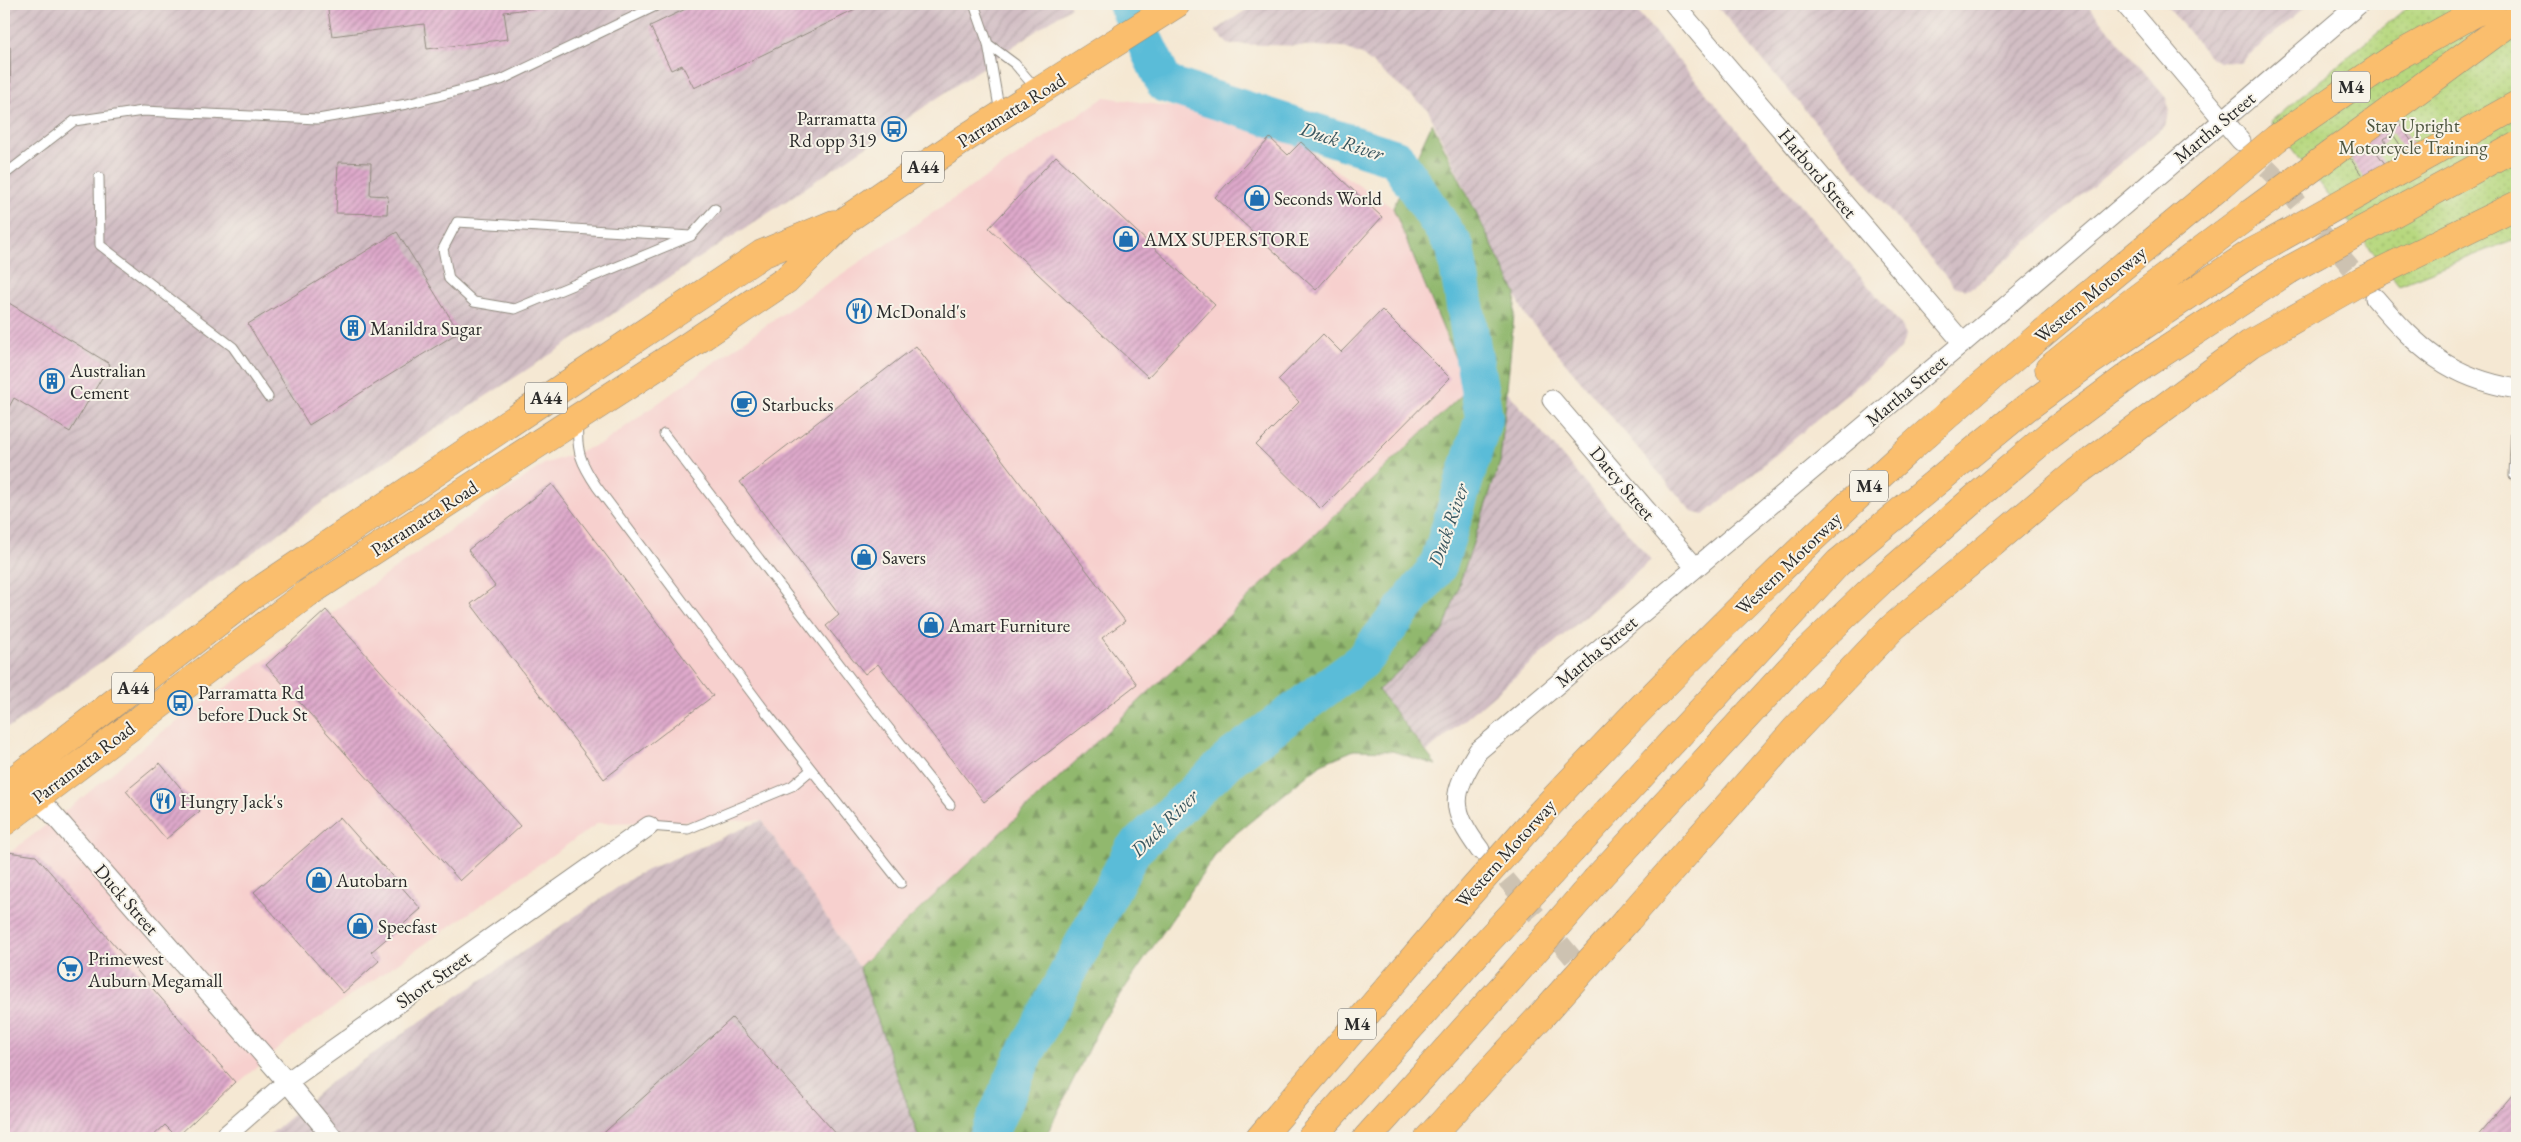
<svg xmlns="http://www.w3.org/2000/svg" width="2521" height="1142" viewBox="0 0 2521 1142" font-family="'EB Garamond',serif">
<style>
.built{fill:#f7d0ce}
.industrial{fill:url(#industrial-furrows)}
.forest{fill:url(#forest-firs);stroke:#5e724c}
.park{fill:url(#park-dots);stroke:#718255}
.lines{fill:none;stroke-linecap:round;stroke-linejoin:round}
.river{stroke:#5abcd8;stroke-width:38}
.building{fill:url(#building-hatch)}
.minor-tunnel{stroke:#cdc2b1;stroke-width:19;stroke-dasharray:19 9;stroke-linecap:butt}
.service-casing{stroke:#908a7f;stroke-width:11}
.minor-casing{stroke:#908a7f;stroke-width:21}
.trunk-casing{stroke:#908a7f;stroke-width:29}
.motorway-casing{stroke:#908a7f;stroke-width:29}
.service{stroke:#fff;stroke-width:9}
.minor{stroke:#fff;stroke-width:19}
.trunk{stroke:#fabe6d;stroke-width:28}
.motorway{stroke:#fabe6d;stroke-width:28}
.motorway-bridge-casing{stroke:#908a7f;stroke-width:29;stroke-linecap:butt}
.motorway-bridge{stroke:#fabe6d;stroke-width:28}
.labels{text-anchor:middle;stroke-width:4;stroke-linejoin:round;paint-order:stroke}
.shield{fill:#f7f3e8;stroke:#686764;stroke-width:1}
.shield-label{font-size:18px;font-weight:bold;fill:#2b2b2b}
.street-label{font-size:19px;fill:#2b2b2b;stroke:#f7f3e8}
.poi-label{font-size:19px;fill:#2b2b2b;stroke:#f7f3e8;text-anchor:start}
.park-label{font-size:19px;fill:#4e5640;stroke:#f7f3e8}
.water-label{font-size:20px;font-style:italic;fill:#39565f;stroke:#f7f3e8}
</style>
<defs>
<pattern id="industrial-furrows" width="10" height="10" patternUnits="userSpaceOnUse" patternTransform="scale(1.25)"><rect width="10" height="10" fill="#d2bec4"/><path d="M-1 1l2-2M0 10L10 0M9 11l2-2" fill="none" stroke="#b4a3a9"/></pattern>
<pattern id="forest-firs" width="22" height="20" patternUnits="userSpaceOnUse" patternTransform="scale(1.25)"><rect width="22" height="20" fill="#91b86e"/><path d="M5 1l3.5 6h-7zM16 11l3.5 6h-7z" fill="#77965b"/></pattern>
<pattern id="park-dots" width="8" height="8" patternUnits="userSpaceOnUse" patternTransform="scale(1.25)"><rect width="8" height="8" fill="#b7d87f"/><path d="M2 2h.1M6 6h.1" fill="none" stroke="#9eba6e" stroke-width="1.8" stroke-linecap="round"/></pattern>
<pattern id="building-hatch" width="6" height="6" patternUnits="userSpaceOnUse" patternTransform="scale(1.25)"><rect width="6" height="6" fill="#dea9cb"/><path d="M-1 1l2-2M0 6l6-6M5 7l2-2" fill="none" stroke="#b48aa5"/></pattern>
</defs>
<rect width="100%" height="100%" fill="#f7f3e8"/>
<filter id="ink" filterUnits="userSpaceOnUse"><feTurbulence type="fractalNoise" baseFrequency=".02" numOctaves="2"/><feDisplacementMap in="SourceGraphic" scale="10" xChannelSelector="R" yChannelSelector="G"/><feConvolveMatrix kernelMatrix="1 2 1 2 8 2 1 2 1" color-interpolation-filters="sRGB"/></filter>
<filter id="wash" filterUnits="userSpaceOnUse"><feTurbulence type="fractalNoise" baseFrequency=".0096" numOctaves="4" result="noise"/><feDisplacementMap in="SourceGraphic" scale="20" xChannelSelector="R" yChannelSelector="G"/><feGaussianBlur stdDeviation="1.12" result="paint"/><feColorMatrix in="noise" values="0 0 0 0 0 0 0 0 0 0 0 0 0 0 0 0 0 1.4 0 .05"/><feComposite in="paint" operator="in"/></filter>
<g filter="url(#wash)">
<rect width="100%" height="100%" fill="#f5e8d3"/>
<path class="built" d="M1105,97L1260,120L1393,208L1468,389L859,967L762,820L598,823L293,1036L174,1138H4V857L82,798L154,738L544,464L603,443L769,323Z"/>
<path class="industrial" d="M4,4H1069L1071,7L764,216L324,501L12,726L4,727Z
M1255,4H1631L1902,326L1906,335L1902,348L1704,515L1692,512L1525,315L1428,110L1362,55L1342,47L1228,44L1215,31Z
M1715,4H2087L2166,98L2170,111L2164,126L1975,286L1965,289L1954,286Z
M2165,4H2308L2240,63L2220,62L2209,56Z
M1500,383L1651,560L1427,752L1378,690L1444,630Z
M762,820L859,967L919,1138H266L330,1083L636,875Z"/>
<path class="forest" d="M1432,123L1516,294L1500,462L1444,630L1378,690L1436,765L1392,751L1354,750L1321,764L1223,844L1101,1023L1045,1138H919L859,967L1468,389L1393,208Z"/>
<path class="park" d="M2411,4H2496L2517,32V238L2399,285L2271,122Z"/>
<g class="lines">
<path class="river" d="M987,1138L1021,1062L1132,851L1232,757L1362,661L1438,566L1484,417L1455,247L1396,158L1165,84L1127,4"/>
</g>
<g id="blocks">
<path class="building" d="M327,4H560V5L504,12L508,39L427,49L424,24L332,36Z
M696,4H852L855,10L694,88L682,65L671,70L650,26Z
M4,47H10L11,104L4,105Z
M2393,114L2414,145L2405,152L2392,133L2384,139L2386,142L2375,150L2396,179L2375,194L2343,148Z
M1270,138L1288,155L1301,142L1382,217L1316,290L1215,197Z
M1056,156L1215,305L1148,377L989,228Z
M338,162L371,163L370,195L388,196L387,214L336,213Z
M397,232L459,332L309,425L248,324Z
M4,300L110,364L70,432L14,398L4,416Z
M1382,310L1450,378L1321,509L1256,445L1299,402L1278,380L1323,334L1341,352Z
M916,346L1125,621L1102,638L1137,684L984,802L878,664L865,674L826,626L839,615L740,482Z
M552,484L713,696L604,779L471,604L495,586L468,550Z
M326,610L520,826L460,881L266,665Z
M160,763L200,811L166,839L126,791Z
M340,817L421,909L371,952L379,961L343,993L254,892Z
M8,852L36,856L235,1082L177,1137L165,1125L151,1138H4V855Z
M732,1018L840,1138H598Z
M2517,1089V1138H2476Z"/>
</g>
</g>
<g filter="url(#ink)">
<use href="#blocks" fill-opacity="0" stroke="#908a7f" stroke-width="1"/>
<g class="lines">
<path class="minor-tunnel" d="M2247,148L2274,175L2368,288
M1488,858L1590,978"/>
<defs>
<path id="service" d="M974,4L988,44L1000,113
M988,44L1015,64L1037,90
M4,175L74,121L143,111L318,119L407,104L501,80L660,4
M99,177L100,245L233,347L268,397
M691,236L457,222L443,249L449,279L474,302L515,309L691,236L715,209
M578,423C576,452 581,463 597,487L766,712L901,883
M664,434L879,716L950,805
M2514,476L2517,397
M649,826L688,829L792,786L811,770"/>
<path id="minor" d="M1674,4L1963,343
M2125,4L2241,141
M2375,298C2418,348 2449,378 2517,389
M1552,400L1695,567
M36,798L51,812L287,1082L333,1138
M1480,850C1449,808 1451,795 1478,751L1963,343L2359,4
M223,1138L287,1082L649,826"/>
<path id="trunk" d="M4,788L254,594L762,254L834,224
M4,822L308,593L687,347L786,280L847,219L967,137L1176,4"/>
<path id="motorway" d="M2049,369L2127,306L2251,213
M1541,813C1655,691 1774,572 1898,459C2003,364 2113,275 2221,185
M1573,849L1838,563L2026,408L2085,365L2251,253L2272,242
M1597,879L1800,658L1886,576L1967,505L2049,435L2139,368L2289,270
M1628,919L1795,730L1892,628L2077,472L2250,344L2310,310
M1260,1138L1454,911
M1311,1138L1483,946
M1367,1138L1511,978
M1429,1138L1542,1015"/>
</defs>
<use href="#service" class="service-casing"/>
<use href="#minor" class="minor-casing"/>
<use href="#trunk" class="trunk-casing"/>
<use href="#motorway" class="motorway-casing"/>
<use href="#service" class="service"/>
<use href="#minor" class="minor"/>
<use href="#trunk" class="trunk"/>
<use href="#motorway" class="motorway"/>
<defs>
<path id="motorway-bridge" d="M2221,185L2277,138L2394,58L2491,4
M2251,213L2517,17
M2272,242L2517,105
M2289,270L2517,146
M2310,310L2361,281L2517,205
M1454,911L1541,813
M1483,946L1573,849
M1511,978L1597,879
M1542,1015L1628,919"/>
</defs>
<use href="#motorway-bridge" class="motorway-bridge-casing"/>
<use href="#motorway-bridge" class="motorway-bridge"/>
</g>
</g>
<defs>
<symbol id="bus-ring" viewBox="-11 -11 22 22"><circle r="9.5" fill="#f7f3e8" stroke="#1f6fb2" stroke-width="1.5"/><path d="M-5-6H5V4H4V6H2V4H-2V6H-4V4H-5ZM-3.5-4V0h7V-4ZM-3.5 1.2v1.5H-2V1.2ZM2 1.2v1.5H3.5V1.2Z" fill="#1f6fb2"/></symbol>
<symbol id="shop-ring" viewBox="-11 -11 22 22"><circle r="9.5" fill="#f7f3e8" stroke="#1f6fb2" stroke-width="1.5"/><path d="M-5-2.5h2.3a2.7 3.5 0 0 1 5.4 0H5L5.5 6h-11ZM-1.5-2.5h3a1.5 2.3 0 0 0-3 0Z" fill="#1f6fb2"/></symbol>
<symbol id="restaurant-ring" viewBox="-11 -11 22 22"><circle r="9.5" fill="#f7f3e8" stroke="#1f6fb2" stroke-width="1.5"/><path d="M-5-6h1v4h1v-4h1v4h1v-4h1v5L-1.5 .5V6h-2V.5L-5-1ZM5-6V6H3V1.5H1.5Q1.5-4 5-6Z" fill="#1f6fb2"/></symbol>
<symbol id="building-ring" viewBox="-11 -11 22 22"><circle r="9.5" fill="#f7f3e8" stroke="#1f6fb2" stroke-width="1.5"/><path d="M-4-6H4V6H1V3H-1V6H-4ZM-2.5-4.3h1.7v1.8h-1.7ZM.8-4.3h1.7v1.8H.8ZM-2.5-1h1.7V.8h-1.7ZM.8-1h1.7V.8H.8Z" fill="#1f6fb2"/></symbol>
<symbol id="cafe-ring" viewBox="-11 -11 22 22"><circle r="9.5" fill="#f7f3e8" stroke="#1f6fb2" stroke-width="1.5"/><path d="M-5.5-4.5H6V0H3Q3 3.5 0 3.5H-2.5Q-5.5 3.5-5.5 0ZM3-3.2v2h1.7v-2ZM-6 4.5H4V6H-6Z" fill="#1f6fb2"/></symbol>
<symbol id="supermarket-ring" viewBox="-11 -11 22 22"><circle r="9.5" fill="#f7f3e8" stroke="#1f6fb2" stroke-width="1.5"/><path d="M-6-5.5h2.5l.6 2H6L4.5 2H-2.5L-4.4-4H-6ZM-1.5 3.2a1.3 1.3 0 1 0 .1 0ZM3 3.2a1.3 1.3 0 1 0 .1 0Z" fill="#1f6fb2"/></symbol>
</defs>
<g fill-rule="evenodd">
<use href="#bus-ring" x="880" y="115" width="28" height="28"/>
<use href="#shop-ring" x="1243" y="184" width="28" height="28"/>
<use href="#shop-ring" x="1112" y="225" width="28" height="28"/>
<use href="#restaurant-ring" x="845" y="297" width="28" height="28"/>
<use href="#building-ring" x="339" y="314" width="28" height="28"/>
<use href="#building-ring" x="38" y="367" width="28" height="28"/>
<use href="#cafe-ring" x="730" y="390" width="28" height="28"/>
<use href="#shop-ring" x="850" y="543" width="28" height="28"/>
<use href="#shop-ring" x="917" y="611" width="28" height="28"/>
<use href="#bus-ring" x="166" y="689" width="28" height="28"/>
<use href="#restaurant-ring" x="149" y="787" width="28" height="28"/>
<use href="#shop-ring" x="305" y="866" width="28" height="28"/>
<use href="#shop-ring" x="346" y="912" width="28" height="28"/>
<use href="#supermarket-ring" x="56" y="955" width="28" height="28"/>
</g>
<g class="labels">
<g class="shield">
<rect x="2332" y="71.5" width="38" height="31" rx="4"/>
<rect x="902" y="151.5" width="42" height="31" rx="4"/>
<rect x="525" y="382.5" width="42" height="31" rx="4"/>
<rect x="1850" y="470.5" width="38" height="31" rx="4"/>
<rect x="112" y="672.5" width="42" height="31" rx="4"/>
<rect x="1338" y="1008.5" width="38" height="31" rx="4"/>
</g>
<g class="shield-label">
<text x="2351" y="93">M4</text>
<text x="923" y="173">A44</text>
<text x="546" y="404">A44</text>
<text x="1869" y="492">M4</text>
<text x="133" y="694">A44</text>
<text x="1357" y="1030">M4</text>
</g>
<g class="street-label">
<text transform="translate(1011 110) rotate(-32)" y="7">Parramatta Road</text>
<text transform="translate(2214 127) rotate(-40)" y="7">Martha Street</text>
<text transform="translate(1818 173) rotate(50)" y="7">Harbord Street</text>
<text transform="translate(2090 294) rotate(-40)" y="7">Western Motorway</text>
<text transform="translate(1906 390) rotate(-40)" y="7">Martha Street</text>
<text transform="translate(1623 483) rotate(50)" y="7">Darcy Street</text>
<text transform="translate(424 518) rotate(-33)" y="7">Parramatta Road</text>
<text transform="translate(1788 563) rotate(-44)" y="7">Western Motorway</text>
<text transform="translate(1596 651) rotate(-40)" y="7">Martha Street</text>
<text transform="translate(83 762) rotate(-37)" y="7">Parramatta Road</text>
<text transform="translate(1505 853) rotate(-48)" y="7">Western Motorway</text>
<text transform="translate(127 899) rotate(49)" y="7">Duck Street</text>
<text transform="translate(433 979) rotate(-35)" y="7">Short Street</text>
</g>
<g class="poi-label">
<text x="876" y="125" text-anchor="end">Parramatta<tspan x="876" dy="22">Rd opp 319</tspan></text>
<text x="1274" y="205">Seconds World</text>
<text x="1144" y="246">AMX SUPERSTORE</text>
<text x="876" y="318">McDonald's</text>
<text x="370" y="335">Manildra Sugar</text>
<text x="70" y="377">Australian<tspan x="70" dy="22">Cement</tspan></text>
<text x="762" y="411">Starbucks</text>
<text x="882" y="564">Savers</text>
<text x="948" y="632">Amart Furniture</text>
<text x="198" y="699">Parramatta Rd<tspan x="198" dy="22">before Duck St</tspan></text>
<text x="180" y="808">Hungry Jack's</text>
<text x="336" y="887">Autobarn</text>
<text x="378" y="933">Specfast</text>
<text x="88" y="965">Primewest<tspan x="88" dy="22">Auburn Megamall</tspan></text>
</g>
<g class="park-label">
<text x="2413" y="132">Stay Upright<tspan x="2413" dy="22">Motorcycle Training</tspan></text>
</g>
<g class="water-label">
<text transform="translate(1342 141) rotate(18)" y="7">Duck River</text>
<text transform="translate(1448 525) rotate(-71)" y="7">Duck River</text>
<text transform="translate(1164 823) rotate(-45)" y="7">Duck River</text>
</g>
</g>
<rect width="2521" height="1142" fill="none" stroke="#f7f3e8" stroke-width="20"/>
</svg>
